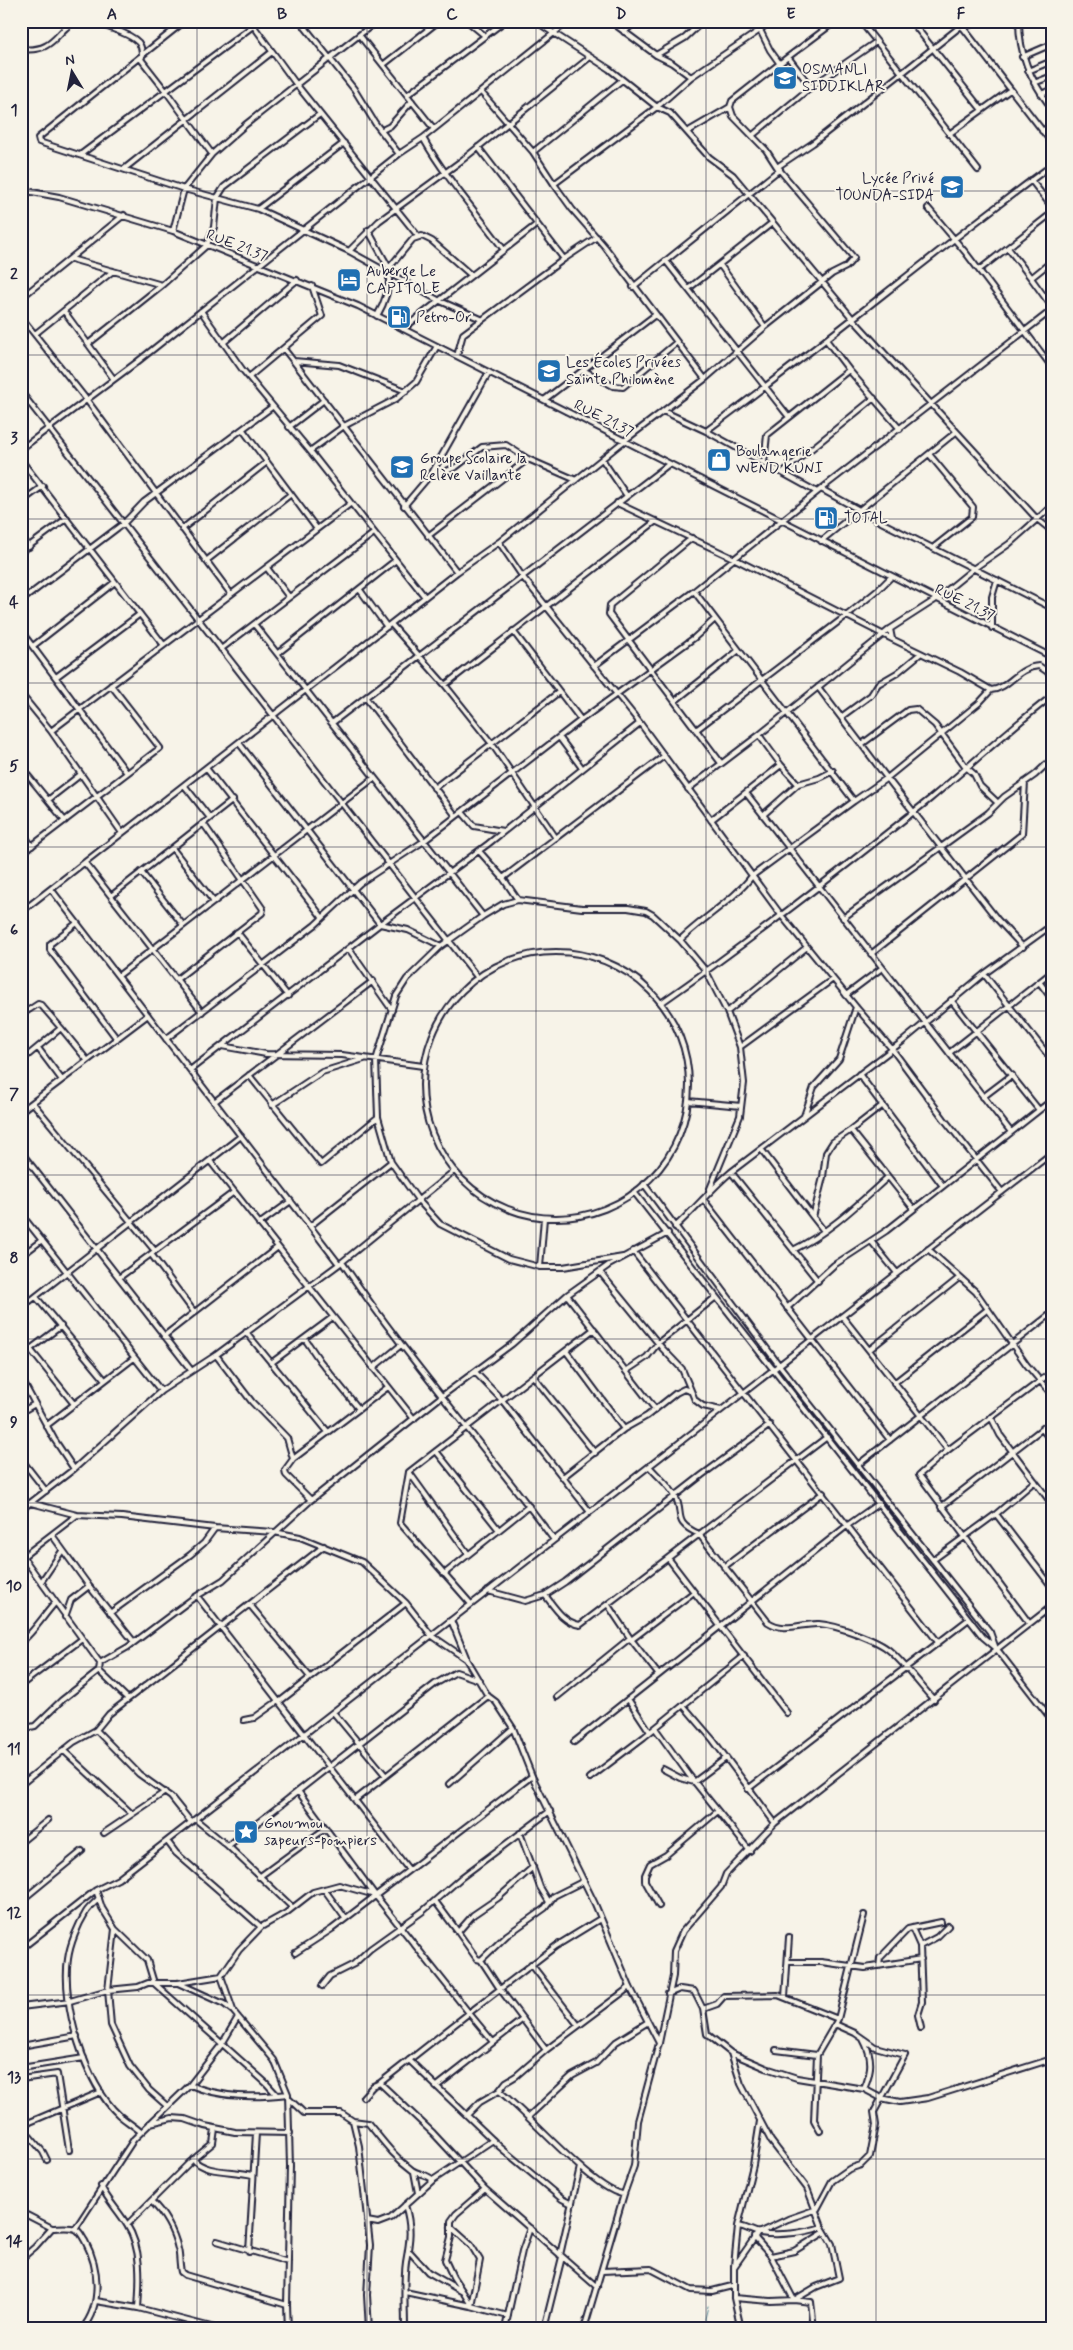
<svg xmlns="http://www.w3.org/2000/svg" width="1073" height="2350" viewBox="0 0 1073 2350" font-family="Mynerve,sans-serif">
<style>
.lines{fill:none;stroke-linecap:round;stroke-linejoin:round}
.stream{stroke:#558696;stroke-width:1}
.minor-casing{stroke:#22223b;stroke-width:8}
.minor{stroke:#f7f3e8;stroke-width:4}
.grid{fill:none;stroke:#22223b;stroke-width:1;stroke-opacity:0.55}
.labels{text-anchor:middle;stroke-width:4;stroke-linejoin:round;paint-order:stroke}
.poi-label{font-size:15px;fill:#22223b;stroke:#f7f3e8;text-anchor:start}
.street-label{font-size:15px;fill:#22223b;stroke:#f7f3e8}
.neatline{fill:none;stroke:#22223b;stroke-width:2}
.grid-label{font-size:16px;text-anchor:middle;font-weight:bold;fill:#22223b}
</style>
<rect width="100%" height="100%" fill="#f7f3e8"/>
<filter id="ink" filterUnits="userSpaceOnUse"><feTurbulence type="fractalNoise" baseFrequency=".02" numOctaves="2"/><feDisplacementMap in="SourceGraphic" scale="10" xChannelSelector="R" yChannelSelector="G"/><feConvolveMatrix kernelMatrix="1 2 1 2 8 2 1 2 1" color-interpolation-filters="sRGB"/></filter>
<g filter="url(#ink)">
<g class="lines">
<path class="stream" d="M708,2306L705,2319L709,2329"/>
<defs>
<path id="minor" d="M89,21C101,25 135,34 140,45C142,48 142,53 142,57
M185,21L38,138L39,142L184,189L212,154L245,125L377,21
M250,21L296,84L418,236
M300,21L354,89L375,123L399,154
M467,21L484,35
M535,21L609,69L657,107L670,113L709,157L733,175L853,319L1037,519L1052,531
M610,21L656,55L672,63L691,77
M770,21L760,30L770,50L780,64
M860,21L902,73L961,26
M911,21L982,110
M958,21L1052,143
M1019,21C1019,54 1030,79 1050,106H1052
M1027,21L1052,22
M963,28L979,21
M624,32L637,21
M360,36L434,129
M21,49C60,54 56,22 83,21
M656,55L685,38L703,21
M1022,57L1052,44
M140,58L165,90L212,154
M383,65L439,21
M1028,71L1052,61
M1034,83L1052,76
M811,87L788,57L836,21
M481,92L533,152L554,184
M1041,94L1052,90
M407,95L505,21
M382,130L390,126L412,101
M1042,131L1052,125
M687,132L730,107
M949,134L1010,90
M753,135L811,87L876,42
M423,138C445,177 477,213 504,250
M478,147L564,259
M533,152L622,80
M80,155L253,26
M777,167L813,143L902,73L978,170
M124,169L272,52
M1031,180L1052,207
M21,190L59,197L173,231L358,306L1052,657
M928,208L966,253L1052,367
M258,209L344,143
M368,230L389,268C391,285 385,302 377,316
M173,231L184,189L258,209L349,251L438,300L481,319
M1008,248L1031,278
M349,251L379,221L461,161L589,58
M71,259L162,285
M666,261L789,417
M1052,261L1031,278L1052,307
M720,265L765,327
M389,268L413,239L422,236L432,241L471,275
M979,270L1052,213
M633,287L780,169
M688,289L772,223
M21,298L124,215
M64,311L113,378
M201,311L242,369L310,451L425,597
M21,317L86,399L231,594
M403,329L536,225
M35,334L113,271
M827,341L849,370L900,429
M223,343L297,280
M88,344L162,285L207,245L214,227L217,198L224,187L320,114
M284,349L457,572
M457,356L463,334L564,259L597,237
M294,361L339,365L406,391
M583,370L613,386L623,387L677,342
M249,377L322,316L312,286
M705,379L605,247L572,209L554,184L657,107L691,77L760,30
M21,392L478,978
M544,400L655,315
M663,411L706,431L817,492
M289,427L324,400
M243,430L317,529
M706,431C823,345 935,251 1052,165
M21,449L137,362L399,154L423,138L569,21
M310,451L344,426L396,399L416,382L437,346
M929,454L973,507L972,517L934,547
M602,459L627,496
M21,460L163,644
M764,463L767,435L849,370
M783,472L874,398
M432,473L444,472L456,467L482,447L506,445L528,459L576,480
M821,489L881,522L1052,608
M21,502L43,486
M617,503L735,559L892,639
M404,506L432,473L489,372
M182,529L267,462
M21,536L29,547
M428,536L528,459
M692,538L610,605L609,614L721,763
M821,541L956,432
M499,542L522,576L640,723L781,915L856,1007L892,1049L944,1119L1002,1192
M21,552L67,518
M206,561L291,494
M267,568L289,597
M360,590L387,627
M694,591L854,801L887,778L997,919L1023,947
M21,601L124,523L144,502L272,407
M254,624L483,916
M391,624L445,685L492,744L556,838
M992,628V597L997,580
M890,629L892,639L960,672L991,690C1009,689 1017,667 1039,666L1052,675
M21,631L127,773
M513,631L581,720
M33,646L115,582
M221,649L374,533
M278,653L396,560
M594,666L694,591L821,489L1052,310
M56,677L140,614
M445,685L656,521
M818,687L887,778L979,703L991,690
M21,694L51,731L122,833
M366,698L456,816
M675,701L739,650
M841,717L871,695L878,684L897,673L920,654
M332,723L669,464
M696,730L846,616L878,590L891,577
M51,731L350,504
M759,735L781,765L798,784
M559,737L582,768
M239,743L380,924L408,930L441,946
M862,744L908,710L916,709L935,725L966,767L974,774L980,786L998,803
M21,767L65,821
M206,768L322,917
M184,785L210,818
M434,788L559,692
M688,789L759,735L890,629L935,600L973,569L1009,544L1052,506
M746,793L1011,1132
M48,800L80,775
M462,812L474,826L503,831
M763,815L798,784L819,778L833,771
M711,820L781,765
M21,831L32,846
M172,848L214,902
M479,851L503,878L518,900
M21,854L160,748L111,685
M85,863L202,1012
M141,872L183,925
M503,878L664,756
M51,889L339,1264
M111,896L233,800
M21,912L457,572L499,542L624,441L705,379L765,327L832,274L846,267L854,258L777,167L766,150L733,116L730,107L732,101L788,57
M843,918L988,813L1004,797L1035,775L1052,759
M77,923L50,944V950L117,1039
M237,932L288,996
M680,940C702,918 735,899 752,876L854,801
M349,949L392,1010
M423 1085a133 133 0 1 1 266 0a133 133 0 1 1-266 0Z
M871,954L1022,834L1025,782
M984,974L1052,1060
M118,976L374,778
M177,979L262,913L263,909L203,823
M1040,983L1052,999
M846,995L882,968
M951,1000L1039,1110
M661,1003C753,939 842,869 930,799C971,765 1010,728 1052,696
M727,1012L807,947
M21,1015L38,1004L41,1005L61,1028
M166,1039L315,925L360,883L424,841L581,720L694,638L715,619
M222,1046L266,1054L342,1055L423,1066
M740,1047L833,979
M38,1048L62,1080
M949,1053L1052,972
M21,1061L61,1028L87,1060
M190,1070L380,924L488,844L640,723
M859,1074L943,1186
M249,1075L321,1164L378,1117
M983,1097L1012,1075
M688,1101L741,1106
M214,1102L373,981
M33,1103L155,1251
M272,1105L322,1072L364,1059
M883,1105L851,1130L913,1208
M21,1111L148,1015
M804,1116L814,1087L839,1059L856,1007
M761,1149L813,1217
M21,1152L191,1370
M210,1161L414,1419
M731,1172L818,1281
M644,1184L779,1365L990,1632L995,1646
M634,1192L983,1637L996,1648L1052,1720
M703,1199L890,1440
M21,1214L161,1391
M259,1224L291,1201
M310,1226L391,1162
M675,1227C695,1209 711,1189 731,1172L903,1041L984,974L1052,925
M824,1231L813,1217L823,1177L826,1153L833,1142L851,1130
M871,1241L897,1273
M928,1249L976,1292L1026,1364L1052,1395
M793,1250C829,1233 858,1204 888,1177
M633,1251L938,1642
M151,1254L194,1312
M21,1256L42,1240
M623,1257L563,1267H540L509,1259L440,1224L418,1200L391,1162L378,1117L376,1060L396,996L407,979L441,946L483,916L503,904L518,900L582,908H628L646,911L653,915L680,940L706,971L727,1012L740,1047L744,1083L740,1116L709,1191
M342,1262C407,1359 485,1446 554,1540
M540,1267L544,1218
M600,1272L662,1348L682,1369L695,1400L703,1406L721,1410
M120,1277L234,1192
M567,1295L655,1409
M36,1297L105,1380
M21,1308L241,1136
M787,1308L834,1265L886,1231L1052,1100
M842,1316L948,1450
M246,1332L328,1432
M164,1336L278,1247
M305,1339L320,1361L359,1409
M30,1349L74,1404
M869,1350L959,1278
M566,1351L624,1429
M216,1355L252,1402L287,1438L293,1459L285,1470L286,1475L311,1500
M21,1356L61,1326
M271,1363L333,1317
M373,1368L401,1345
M626,1371L647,1357L658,1343L716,1297
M475,1372L502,1400L590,1512
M533,1376L595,1453
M21,1378L54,1439L74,1469
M894,1383L988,1309
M21,1412L35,1404
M991,1417L1000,1435L1052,1504
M46,1426L134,1358
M1042,1429L1052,1442
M436,1451L499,1530
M21,1459L46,1491
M293,1459L388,1387
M859,1464L1052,1313
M649,1466C657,1476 669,1485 675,1496C685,1514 671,1522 699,1534L768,1622C785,1633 801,1623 819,1624C836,1625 878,1640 890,1651C906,1665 919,1684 934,1700
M409,1472L468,1554
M563,1477L624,1429L647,1416L676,1393L684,1389L690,1391
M31,1503L77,1515L122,1517L215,1528L274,1532L300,1537L362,1562L406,1603L431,1635L466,1659L488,1696L496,1702L513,1728L532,1776L595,1904L630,1987L659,2043
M941,1507L1052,1421
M21,1510L74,1469L161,1391L216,1355L342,1262L454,1171
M996,1514L1052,1587
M52,1535L89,1586L134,1642
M23,1557L97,1659L100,1663L99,1671L128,1699
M21,1558L77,1515
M668,1558L787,1713
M933,1560L996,1514L1035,1481
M724,1567L823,1493
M444,1574L529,1506
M41,1582L62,1551
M488,1591L525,1601L545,1595C555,1608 563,1622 580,1625L827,1437
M545,1595L565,1582L702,1475L770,1425
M197,1596L409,1870
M471,1604L400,1523L409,1472L594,1329
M250,1605L310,1677
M608,1605L630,1638L658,1674
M110,1613L190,1555L204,1543L215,1528
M65,1617L71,1600L89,1586
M451,1620L466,1657
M1029,1623L919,1475L948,1450L1052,1372
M631,1640L694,1592
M21,1642C33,1633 44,1615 55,1603
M100,1663L128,1647L192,1599L223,1580L311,1500L442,1396L512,1344L567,1295L609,1265L668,1233
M21,1685L82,1639
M557,1697L630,1638
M628,1699L650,1732
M279,1702L406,1603
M683,1705L713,1740L775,1823
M333,1712L386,1776
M244,1720L254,1718L278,1701
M655,1728L689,1775L750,1851
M21,1729L35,1726L62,1700L99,1671
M96,1730L139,1774L171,1797L191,1822
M574,1742L848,1525L879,1503
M63,1750L132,1814
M663,1769L680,1778L694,1782L726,1758
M590,1778L644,1737L744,1656
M23,1783L74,1742L96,1730L109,1714L324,1546
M449,1784L513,1728
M748,1789L969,1619
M298,1791L375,1895L469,2013L500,1989L546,2050L630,1987
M355,1800L488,1696
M195,1819L228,1846L292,1907
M104,1833L165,1792
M520,1833L540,1887L549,1902
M167,1841L176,1853L261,1927
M21,1842L48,1820
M228,1846L435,1684L456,1672L479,1680
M533,1867L498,1898L473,1915L458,1932L477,1959L481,1960L500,1989L556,1946L600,1919
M259,1877L326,1828
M324,1889L345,1918
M96,1890L102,1908L115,1929L108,1990L111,2025L130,2066L149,2090L167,2106
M99,1898C95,1903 89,1907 86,1912C78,1925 70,1944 68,1959C61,2004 85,2084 119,2115C126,2121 134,2126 141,2132
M21,1901L82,1851
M435,1901L458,1932
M659,1906L645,1881V1875L650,1864L666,1855L718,1811
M912,1928L920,1946L922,2002L918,2015L921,2028
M115,1929L147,1960L154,1983L266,2083L277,2095
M920,1946L937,1937L948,1926
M21,1949L96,1890L118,1879L1052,1153
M295,1953L332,1929L532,1776
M481,1960L507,1935L545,1908L554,1896L584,1881
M788,1962H821L865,1968L921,1959
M531,1964L578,2025
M879,1966L880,1958L908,1929L941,1922
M221,1976L233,2010
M178,1983L224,2004L233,2011L274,2060L288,2094L290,2166L287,2305L288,2329
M322,1986L330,1976L354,1964L370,1949L423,1911L462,1877L550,1811
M668,1994L680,1989L694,1991L703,2009L707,2034L731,2053L766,2068L797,2078L864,2089L881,2098L900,2102L928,2098L1052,2059
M785,1997L789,1937
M21,2007L70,2001L108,1990L138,1987L148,1983H178L221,1976L239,1950L261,1927L286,1913L313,1892L339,1885L375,1895
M703,2009L717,2004L724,1996L778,1995L838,2019L817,2055L814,2120L820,2131
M838,2019L864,1915
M863,2039C873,2057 872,2071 864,2089
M21,2046L77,2036
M776,2050L817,2055
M731,2053L741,2084L771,2141L807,2188L822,2227L832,2244L839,2278L816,2287L794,2300L771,2256
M409,2060L500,2147L562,2199L572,2204
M21,2068L84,2058
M21,2079L57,2074L69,2150
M380,2083L433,2133L485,2189L597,2287
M190,2085L222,2044L238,2017
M436,2087L523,2019
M499,2091C525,2110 597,2194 624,2194
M363,2097L373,2086L380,2083L469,2013L493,2042
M289,2099L304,2113H341L353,2121L368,2123C382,2140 394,2157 412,2170C419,2175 428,2174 433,2180
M468,2114L480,2102L499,2091L506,2082L516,2076L546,2050
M528,2117L572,2076L596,2063L616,2042L648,2022
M353,2121L359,2146L370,2245L367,2295L369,2329
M150,2123L172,2118L185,2119L205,2126L235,2132L290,2133
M21,2126L43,2152L47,2160
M22,2128L30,2122L101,2092
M193,2159C205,2174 234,2170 252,2175
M414,2172L418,2193
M101,2186C108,2201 119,2211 127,2225C142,2248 140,2281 138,2308
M151,2201C164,2213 174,2231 178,2249C180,2256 179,2264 181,2272L185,2275L287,2305
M405,2205C412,2227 410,2240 406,2262C403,2283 405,2307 405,2329
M21,2212L52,2228
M367,2221L378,2223L391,2218L433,2180L493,2140
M127,2225L190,2162L213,2143L215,2129
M738,2226C747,2227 752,2232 760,2233C779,2236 804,2233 822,2227
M451,2227L471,2245L480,2260L471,2306
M75,2229L134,2139L190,2085C222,2098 254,2098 288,2094
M754,2237L771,2256L794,2251L825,2232
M217,2241L288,2262
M249,2252L256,2133
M410,2252L428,2272L463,2292L471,2305
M560,2255L580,2167
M21,2259L35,2247L52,2228C58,2228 69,2226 75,2229C80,2230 82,2237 85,2241C99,2267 103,2304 82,2329
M734,2266L738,2226L753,2165L760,2121
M602,2271L651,2269L691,2290L712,2291L732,2286
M405,2292L471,2306L508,2316
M463,2292L453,2277L445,2260L451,2237V2221L456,2214L485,2189
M734,2298L741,2329
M96,2301L138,2308L219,2329
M505,2329L522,2251L530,2228
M544,2329L562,2257
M584,2329L624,2194L634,2166L638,2121L659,2043L673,1976L674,1951L683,1931L721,1887L726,1874L775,1823L1052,1606
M814,2329L811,2302L794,2300L771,2301L734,2298V2267L758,2233L788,2219L817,2209L832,2181L849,2169L861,2165L870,2156L876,2125L874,2112L905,2055L875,2047L855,2033L835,2024"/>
</defs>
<use href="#minor" class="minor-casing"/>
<use href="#minor" class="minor"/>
</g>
</g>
<path class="grid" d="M197,21V2329M367,21V2329M536,21V2329M706,21V2329M876,21V2329M21,191H1052M21,355H1052M21,519H1052M21,683H1052M21,847H1052M21,1011H1052M21,1175H1052M21,1339H1052M21,1503H1052M21,1667H1052M21,1831H1052M21,1995H1052M21,2159H1052"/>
<defs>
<symbol id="school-square" viewBox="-11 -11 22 22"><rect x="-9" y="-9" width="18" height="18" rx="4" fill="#1f6fb2" stroke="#f7f3e8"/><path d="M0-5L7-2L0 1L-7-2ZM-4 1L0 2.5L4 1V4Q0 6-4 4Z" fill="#fff"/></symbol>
<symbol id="university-square" viewBox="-11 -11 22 22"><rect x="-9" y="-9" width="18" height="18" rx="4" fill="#1f6fb2" stroke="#f7f3e8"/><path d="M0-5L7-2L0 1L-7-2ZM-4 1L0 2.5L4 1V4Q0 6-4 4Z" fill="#fff"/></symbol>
<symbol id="hotel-square" viewBox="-11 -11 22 22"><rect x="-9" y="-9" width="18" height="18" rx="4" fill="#1f6fb2" stroke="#f7f3e8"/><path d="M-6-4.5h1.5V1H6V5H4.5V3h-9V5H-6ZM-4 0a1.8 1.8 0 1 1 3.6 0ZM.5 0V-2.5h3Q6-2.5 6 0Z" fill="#fff"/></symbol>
<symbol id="fuel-square" viewBox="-11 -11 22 22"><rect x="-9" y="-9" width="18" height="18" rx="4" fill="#1f6fb2" stroke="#f7f3e8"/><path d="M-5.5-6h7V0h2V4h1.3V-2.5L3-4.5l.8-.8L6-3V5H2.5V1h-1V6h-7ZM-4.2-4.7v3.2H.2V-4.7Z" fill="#fff"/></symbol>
<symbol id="shop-square" viewBox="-11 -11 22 22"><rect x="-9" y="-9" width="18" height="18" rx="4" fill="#1f6fb2" stroke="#f7f3e8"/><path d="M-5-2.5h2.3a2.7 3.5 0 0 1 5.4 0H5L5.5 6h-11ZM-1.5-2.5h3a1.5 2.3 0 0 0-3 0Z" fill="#fff"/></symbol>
<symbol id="sight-square" viewBox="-11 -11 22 22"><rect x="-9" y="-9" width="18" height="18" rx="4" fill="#1f6fb2" stroke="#f7f3e8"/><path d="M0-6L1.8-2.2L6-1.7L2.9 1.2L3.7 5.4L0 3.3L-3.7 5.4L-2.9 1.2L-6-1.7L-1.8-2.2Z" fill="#fff"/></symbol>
</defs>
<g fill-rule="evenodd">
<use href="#school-square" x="771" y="64" width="28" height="28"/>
<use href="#university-square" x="938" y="173" width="28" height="28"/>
<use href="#hotel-square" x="335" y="266" width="28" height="28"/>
<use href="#fuel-square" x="385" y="303" width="28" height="28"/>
<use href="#school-square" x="535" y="357" width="28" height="28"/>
<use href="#shop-square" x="705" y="446" width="28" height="28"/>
<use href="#school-square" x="388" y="453" width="28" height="28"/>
<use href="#fuel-square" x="812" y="504" width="28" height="28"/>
<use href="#sight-square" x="232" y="1818" width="28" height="28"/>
</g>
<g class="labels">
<g class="poi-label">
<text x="802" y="74">OSMANLI<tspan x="802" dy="17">SIDDIKLAR</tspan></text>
<text x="934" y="183" text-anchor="end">Lycée Privé<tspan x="934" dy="17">TOUNDA-SIDA</tspan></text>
<text x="366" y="276">Auberge Le<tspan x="366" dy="17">CAPITOLE</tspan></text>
<text x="416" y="322">Petro-Or</text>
<text x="566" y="367">Les Écoles Privées<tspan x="566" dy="17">Sainte Philomène</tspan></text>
<text x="736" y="456">Boulangerie<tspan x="736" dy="17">WEND KUNI</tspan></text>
<text x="420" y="463">Groupe Scolaire la<tspan x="420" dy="17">Relève Vaillante</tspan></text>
<text x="844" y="523">TOTAL</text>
<text x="264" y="1828">Gnoumou<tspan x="264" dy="17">sapeurs-pompiers</tspan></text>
</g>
<g class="street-label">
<text transform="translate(237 245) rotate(21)" y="5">RUE 21.37</text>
<text transform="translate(604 418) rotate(27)" y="5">RUE 21.37</text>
<text transform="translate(965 602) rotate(26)" y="5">RUE 21.37</text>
</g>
</g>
<rect width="1073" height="2350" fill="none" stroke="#f7f3e8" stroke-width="55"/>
<g transform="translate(72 72) rotate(350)" stroke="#f7f3e8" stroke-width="4" paint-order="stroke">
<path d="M0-4L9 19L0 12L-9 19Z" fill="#22223b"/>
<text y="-8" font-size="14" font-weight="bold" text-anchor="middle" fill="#22223b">N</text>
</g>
<rect x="28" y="28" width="1018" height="2294" class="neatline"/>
<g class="grid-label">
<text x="112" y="19">A</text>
<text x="282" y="19">B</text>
<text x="452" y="19">C</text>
<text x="621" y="19">D</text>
<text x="791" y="19">E</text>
<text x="961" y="19">F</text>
<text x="14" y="115">1</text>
<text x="14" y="279">2</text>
<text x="14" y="443">3</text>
<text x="14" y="607">4</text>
<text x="14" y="771">5</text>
<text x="14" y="935">6</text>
<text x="14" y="1099">7</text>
<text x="14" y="1263">8</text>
<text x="14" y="1427">9</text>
<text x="14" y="1591">10</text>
<text x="14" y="1754">11</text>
<text x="14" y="1918">12</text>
<text x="14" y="2082">13</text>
<text x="14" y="2246">14</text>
</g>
</svg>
